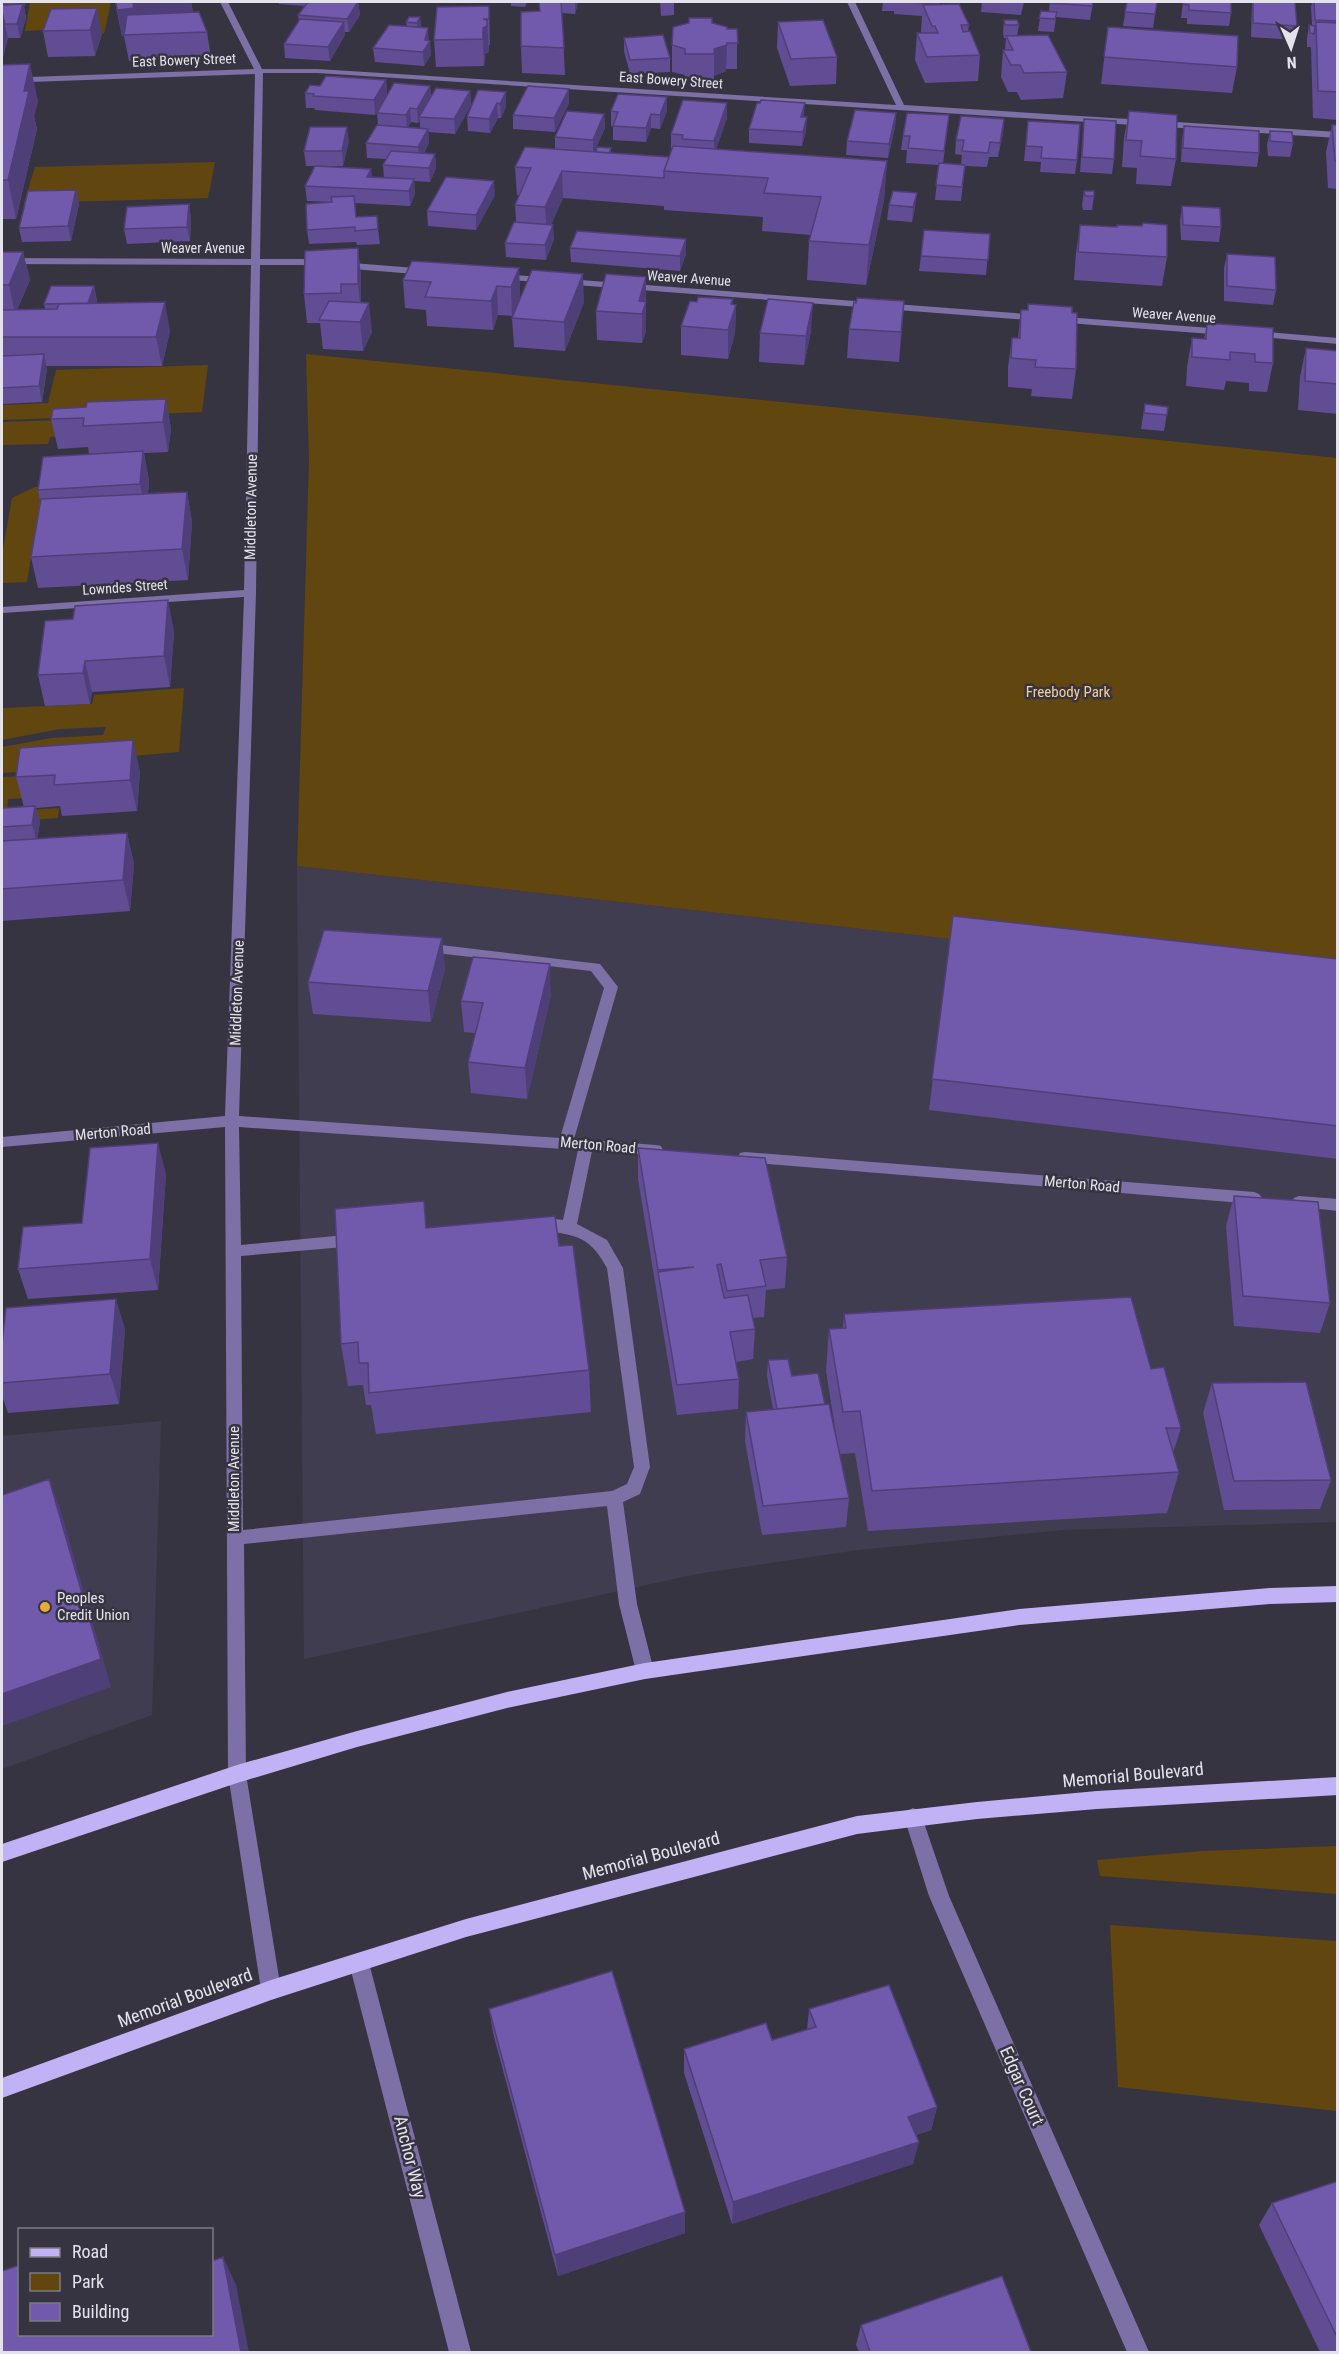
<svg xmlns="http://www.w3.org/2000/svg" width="1339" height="2354" viewBox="0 0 1339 2354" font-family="'Roboto Condensed',sans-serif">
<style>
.built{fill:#413d50}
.green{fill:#62460f}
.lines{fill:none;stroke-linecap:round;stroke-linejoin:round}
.minor{fill:#7d70a7;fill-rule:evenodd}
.major{fill:#c1b2f5;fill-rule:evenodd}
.wall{fill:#614d93;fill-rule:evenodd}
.shaded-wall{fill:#4f3f78}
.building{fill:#715aab;stroke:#4f3f78;stroke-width:1.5}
.poi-dot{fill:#e8ab37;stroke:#373441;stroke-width:2}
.labels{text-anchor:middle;stroke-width:5;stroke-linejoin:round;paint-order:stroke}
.far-street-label{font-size:14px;fill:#e4e3eb;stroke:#373441}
.street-label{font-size:15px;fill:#e4e3eb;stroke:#373441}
.park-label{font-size:15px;fill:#f7d08f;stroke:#373441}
.poi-label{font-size:15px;fill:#e4e3eb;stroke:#373441;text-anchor:start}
.near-street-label{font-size:18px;fill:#e4e3eb;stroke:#373441}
</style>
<rect width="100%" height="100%" fill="#373441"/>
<path class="built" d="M297,866L1337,982V1522L1063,1530L858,1550L697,1574L304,1659Z
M161,1421L152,1715L2,1769V1436Z"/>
<path class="green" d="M30,2H111L104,34L92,27L25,31Z
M215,162L208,198L24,203L35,167Z
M306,354L1337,458V982L297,866L309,459Z
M208,365L202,412L2,420V405L48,403L56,370Z
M64,420L61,436L50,437L48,444L2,445V422Z
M35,487H43L27,582L2,583V555L12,498Z
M184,688L179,752L85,760L80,768L2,773V747L51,738L103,735L106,727L60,729L2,740V708L92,704L94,695Z
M26,776L23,798L8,799L7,811L59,808L58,818L2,822V777Z
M1337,1846V1894L1100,1876L1097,1860L1202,1851Z
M1110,1925L1337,1941V2111L1118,2087Z"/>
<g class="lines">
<path class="minor" d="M220,2H228L262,69H317L896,105L847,2H855L904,105L1338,132V138L317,73H263L260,259H302L428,269L433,272L428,275L302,265H260L256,593L239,1116L560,1138L604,988L591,971L419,951L417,948L424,943L600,964L618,987L574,1139L656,1145L661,1146L663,1150L661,1154L656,1155L592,1151L577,1224L607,1240L623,1268L650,1467L640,1494L623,1502L637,1604L654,1671L651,1677L645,1679L639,1677L636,1671L619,1604L607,1506L244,1544L246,1774L281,1990L278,1997L271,2000L264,1997L261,1990L228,1774L225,1127L2,1147V1137L225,1116L244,597L2,613V607L244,590L251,265L2,264V258L251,259L255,74L2,83V78L254,69ZM239,1127L578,1150L563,1220L539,1217L534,1219L531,1223L534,1227C570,1238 586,1229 607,1268L634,1467L627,1484L612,1491L243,1530L241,1256L356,1246L361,1244L364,1240L361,1236L356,1234L241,1245Z
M500,274L1224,329L1229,332L1224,335L497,279L495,277Z
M1254,331L1338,338V344L1250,336V332Z
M745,1152L1254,1192L1259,1194L1262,1198L1259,1202L1254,1204L745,1162L740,1161L738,1157L740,1153Z
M1299,1196L1338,1199V1211L1294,1206L1291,1202L1294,1198Z
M913,1808L920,1811L922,1817L949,1896L1149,2352H1127L929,1896L904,1817L906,1811Z
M359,1953L366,1956L369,1963L471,2352H449L349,1963L352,1956Z"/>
<path class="major" d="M1338,1586V1602L1270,1604L1019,1625L645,1679L507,1708L357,1747L237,1783L2,1862V1844L237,1765L357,1731L507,1692L645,1663L1019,1609L1270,1588Z
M1338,1777V1795L1097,1809L977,1819L857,1834L466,1937L271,2000L2,2098V2078L271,1980L466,1919L857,1816L977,1802L1097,1791Z"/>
</g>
<path class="wall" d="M2,2H26L24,7L26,18L20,38H8L2,61Z
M115,2H191L193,12L207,32L211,58L129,61L124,36H122Z
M271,2H358L360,15L349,32H345V35L330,61L285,58L284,44L299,21L298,15L305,6L279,4V2Z
M511,2H527L525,7L511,6Z
M539,2H578L575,14L562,13L565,75L522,73L521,46L540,11Z
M660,2H674V15L661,16Z
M883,2H939V5L969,25L968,31L980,55L978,81L925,83L915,60L917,33H922L921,31L922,16L894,14V11H882Z
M982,2H1024L1021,15L981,12Z
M1050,2H1093L1090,20L1056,17L1054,32L1038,31L1041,11H1049Z
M1127,2H1157L1153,28L1123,26Z
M1183,2L1231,13L1229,26L1187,24V18H1181Z
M1252,2H1295L1297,26L1295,40L1251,37Z
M1312,2H1338V120L1313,118L1311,47H1307V39L1309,25H1312L1311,8Z
M489,6L490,45H489V52L485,54L484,66L436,67L434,40Z
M51,9L102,34L95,56L48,57L43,31Z
M420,17L421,28L429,41L431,55L424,66L375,62L373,48L407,27L406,22Z
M1004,20L1019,25L1017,36L1067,72L1063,98L1021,100L1017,92H1008L1001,77L1003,50H1005L1006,38H1004L1003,33Z
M778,22L837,57L836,84L790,86L777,48Z
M712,23L727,29H737V69H726V71L714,76V80H685V75L672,72V45Z
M1108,27L1237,67L1232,93L1101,84Z
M624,38L670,58V72L630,74L624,51Z
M2,65L38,101L34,116L37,129L16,219H2Z
M386,80L387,94L375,115L315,110L314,108H306L305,93L320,86Z
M430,86L431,97L470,91L471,105L455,134L428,132L429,143L424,153L435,154L436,168L430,182L414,181L415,194L410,206L355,203L356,217L378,229L380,244L357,245L356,242L309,244L307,230L332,202L307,201L305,186L315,166H306L304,151L349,141L343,166H318L372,177L384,178L383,165L386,159L367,158L366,143L378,125L377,113ZM420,121V128L408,127L411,122L418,123Z
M506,92V107L501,118H498L490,133L468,131L467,117Z
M569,103L555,132L513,129V115Z
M611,111H667L660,129L651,128L646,142L613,140V126H611Z
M1129,111L1176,159L1171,186L1136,184L1137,168L1122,167L1124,138Z
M896,113L895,127L888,158L846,155L847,141Z
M604,114L605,128L594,152L611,148V153L669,157L672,148H671V134L727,118L716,149L887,161L884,200L866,285L807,280L809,241L811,235L762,231L763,217L664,210V206L563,198L551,224L554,239L546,260L506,257L505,243L516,222L515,205L519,195H517L515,167L555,149V137Z
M949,115L943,164L961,165L962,155L955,154L956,140L1004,119L1003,133L998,157H989L987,167L965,166L961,201L935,200L939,165L906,163L907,150H901L903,136Z
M804,117L806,131L802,146L749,143V129Z
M1084,119L1114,159L1112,174L1080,172Z
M1028,121L1077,160L1075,174L1040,172L1041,162L1024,161Z
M1332,125H1338V189L1328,188L1326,152Z
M1184,126L1259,153L1257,167L1181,162L1182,140Z
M1270,131L1293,143L1290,157L1268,156L1267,145Z
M76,190L79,204L71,241L22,242L19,228Z
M1084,191L1094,196L1092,210H1083L1082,205Z
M495,195L476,230L428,226L427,211Z
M189,204L191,219L190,241L127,244L124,229Z
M889,205L915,208L912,222L887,220Z
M1182,206L1221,227L1219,242L1181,240L1180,221Z
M1080,225L1167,257L1162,286L1074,280L1076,253Z
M990,234L986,275L919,271L921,256Z
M686,239V254L680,271L571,262L570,248Z
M358,248L361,277V303L372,332L363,351L323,349L320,323H307L304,294Z
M2,252H23L30,280L17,310L45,309L44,304L94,286L97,301L96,303L170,331L162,366H46L47,369L42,402L2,404Z
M1227,254L1276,290L1273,305L1224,301V268Z
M519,268L520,297L512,316L498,315L493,330L427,326L426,310L405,308L403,280Z
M646,277V331L642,343L597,340L596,311Z
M733,299L732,304L736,305L735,333L728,359L681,355V326L697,302Z
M904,301L899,362L847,358L849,329Z
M584,302L565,351L514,347L512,318Z
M1028,304L1076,369L1072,399L1031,396L1032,389L1008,387V367L1012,338H1018L1021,310H1028Z
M1207,323L1273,363L1267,392L1249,391V383L1226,381L1224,390L1186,386L1187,367L1192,338L1204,339Z
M811,331L804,365L759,362L760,333Z
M1306,348L1338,351V414L1298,410L1300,377Z
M166,399L171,429L168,452L144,453L149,481L148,493L187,492L192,522L188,580L38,588L31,557L40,500L38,490L89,454L88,447L58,449L51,419L86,407Z
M1145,404L1168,407L1164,431L1141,429Z
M174,631L170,687L92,692L90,704L45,706L38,675Z
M20,748L140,771L137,811L62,816L60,806L36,808L40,822L37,839L127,833L134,864L130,911L2,921V808L24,807L16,777Z
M953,916L1338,959V1159L929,1110Z
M442,938L445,969L431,1022L313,1014L308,982Z
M551,995L527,1099L471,1093L468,1062L475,1033L464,1032L461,1001Z
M638,1148L787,1257L785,1288L766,1290L764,1317L752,1318L755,1329L753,1359L736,1362L739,1379L738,1409L677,1415L638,1179Z
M166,1174L158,1290L28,1299L18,1269Z
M1234,1196L1330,1303L1320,1333L1234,1326L1226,1226Z
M428,1228L559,1246L589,1370L591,1412L376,1434L371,1405H366L363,1385L348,1386L341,1344Z
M1338,1234V1327L1336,1238Z
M844,1314L1151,1369L1181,1428L1173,1453L1179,1472L1167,1513L868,1531L855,1453L840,1454L849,1498L846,1527L762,1535L745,1441L746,1412L773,1409L767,1376L768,1360L792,1376L825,1404L837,1440L826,1371L829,1329L843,1328Z
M125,1329L119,1404L8,1413L2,1396V1344Z
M1212,1383L1331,1480L1320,1509L1224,1510L1203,1413Z
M489,2009L685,2212V2233L558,2276L493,2033Z
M809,2009L937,2107L931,2130L916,2135L913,2164L732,2224L684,2073V2049L772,2040L807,2030Z
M1338,2181V2352H1320L1259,2225L1272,2203Z
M861,2325L1031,2352H859L856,2345Z"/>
<path class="shaded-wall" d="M19,2H26L24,7L26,18L20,38L17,24L21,11Z
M163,2H191L195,25L122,36L117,10L133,4Z
M358,2L360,15L349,32L347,19Z
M575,2H578L575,14Z
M489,6L490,32V45L489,19Z
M97,8L102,34L95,56L90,30Z
M2,12L8,38L2,61Z
M420,17L421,31L418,36L417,23Z
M487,20L489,52L485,54L484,66L483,39V28Z
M344,22L345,35L330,61L328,47Z
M428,28L429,42L430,41L431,55L424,66L423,52Z
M727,45L726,71L714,76V80V49Z
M30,64L38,101L34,116L37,129L16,219L8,180L24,91Z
M386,80L387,94L375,115L374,100Z
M430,86L431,100L419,117L420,121L418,123L417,109Z
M569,89V103L555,132L554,118Z
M470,91L471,105L455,134L454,119Z
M506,92V107L501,118L500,104Z
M667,97V111L660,129V115Z
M497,103L498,118L490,133L489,119Z
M727,103V118L714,156V141Z
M805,103L804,117H801Z
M410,108L411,122L407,129L406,115Z
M896,113L895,127L888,158L889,144Z
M604,114L605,128L593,154V140Z
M651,114V128L646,142V128Z
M949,115L948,129L942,165L944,151Z
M807,117L806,131L802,146L803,132Z
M1004,119L1003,133L998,157L1000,143Z
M347,127L349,141L343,166L342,151Z
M428,129L429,143L419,161L418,147Z
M435,154L436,168L430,182L429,168Z
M887,161L884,200L866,285L869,245Z
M371,169L373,183L367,177Z
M562,171L563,198L547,235L545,207Z
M414,179L415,194L410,206L409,191Z
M494,181L495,195L476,230V215Z
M76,190L79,204L71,241L68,226Z
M917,193L915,208L912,222L913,207Z
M189,204L191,219L190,241L187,227Z
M553,225L554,239L546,260L545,245Z
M686,239V254L680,271V256Z
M358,248L361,277V312L358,284Z
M23,252L30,280L15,314L9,285Z
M519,268L520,297L512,316L511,287Z
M583,274L584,302L565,351L564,322Z
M646,277V331L642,343V314L639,301Z
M94,286L97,301L91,319L88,303Z
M497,286L498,315L493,330L491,301Z
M733,299L732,317L736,305L735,333L728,359V330L731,304Z
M904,301L902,330L899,362L901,332Z
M165,302L170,331L162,366L156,337Z
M369,303L372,332L363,351L360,322Z
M813,303L811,331L804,365L806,336Z
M44,354L47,369L42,402L39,386Z
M166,399L171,429L168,452L163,422Z
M143,451L149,481L146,514L140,484Z
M187,492L192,522L188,580L182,549Z
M168,600L174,631L170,687L164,656Z
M85,661L92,692L90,704L83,673Z
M133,740L140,771L137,811L130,780Z
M35,806L40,822L37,842L32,825Z
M127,833L134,864L130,911L123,880Z
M442,938L445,969L431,1022L428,991Z
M550,964L551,995L527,1099L525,1068Z
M158,1143L166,1174L158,1290L150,1259Z
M116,1299L125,1329L119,1404L110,1374Z
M49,1479L60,1508L111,1687L2,1726V1694Z
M937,2107L931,2130L903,2139L908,2117Z
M919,2142L913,2164L732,2224L733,2202Z
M685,2212V2233L558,2276L555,2255Z
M223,2257L236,2285L249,2352H241Z"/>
<path class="building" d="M116,2H163L133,4L134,8L117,10Z
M308,2H358L347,19L298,15Z
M539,2H561L564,48L521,46V12L540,11Z
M906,2H937V4Z
M1050,2H1093L1092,6L1050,3Z
M1127,2H1157L1155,14L1125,12Z
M1183,2H1231V13L1189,10V5L1183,4Z
M1253,2H1295L1297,26L1253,23Z
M1314,2H1338V21L1315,20Z
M23,4L17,24H5L2,12V5Z
M959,4L969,25H961L963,32L970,31L980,55L927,57L917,33H938L935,26H932L923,5Z
M489,6V19H483L487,20V26L483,28V39L434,40L437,7Z
M97,8L90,30L43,31L51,9Z
M1041,11L1057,12L1055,19L1039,18Z
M199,12L207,32L124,35L127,15Z
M409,17H420L417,23L406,22Z
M689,18H712V23L727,27V29H737L738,43H727V45L714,49V54H685V49L672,45L673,27L689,23Z
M300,19L344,22L328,47L284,44Z
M823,20L837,57L791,59L778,22Z
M1004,20H1017L1019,25H1005Z
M1316,22L1338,23V92L1318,91Z
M389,25L428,28L425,40L430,41L423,52L373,48Z
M1309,25L1315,26L1314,34L1310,33Z
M1108,27L1238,36L1237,67L1104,57Z
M663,35L670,58L630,60L624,38Z
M1048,35L1067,72L1024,73L1020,65H1011L1003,50H1013L1006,36Z
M30,64L24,91H29L8,180H2V65Z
M326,76L386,80L374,100L313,96L314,94L305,93L310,85L320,86Z
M394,83L430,86L417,109L410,108L406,115L377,113Z
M528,86L569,89L554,118L513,115Z
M436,88L470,91L454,119L419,117Z
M478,90L506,92L500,104L497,103L489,119L467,117Z
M618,94L667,97L660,115L651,114L646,128L613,126L618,112L611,111Z
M683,100L727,103L714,141L682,139L683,135L671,134Z
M761,100L805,103L801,117H807L803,132L749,129L757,103H760Z
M855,110L896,113L889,144L847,141Z
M567,111L604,114L593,140L555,137Z
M1129,111L1177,115L1176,159L1140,156L1142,141L1126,140Z
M907,113L949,115L944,151L908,148L910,136H903Z
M961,116L1004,119L1000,143L990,142L988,153L962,151L964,140H956Z
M1084,119L1116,121L1114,159L1082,157Z
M1028,121L1080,124L1077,160L1041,158L1042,147L1026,146Z
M377,125L428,129L418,147L366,143Z
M1332,125H1338V161H1335Z
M1184,126L1259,131V153L1183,148Z
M310,127H347L342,151H304Z
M1270,131L1292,132L1293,143L1270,141Z
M673,146L887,161L869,245L809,241L821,197L764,193L768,178L664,171Z
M525,147L669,157L664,171V178L562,171L545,207L515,205L531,168L515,167Z
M597,147L611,148L609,153L596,152Z
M391,151L435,154L429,168L383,165Z
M939,163L965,165L962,187L936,185Z
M315,166L371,169L367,177L414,179L409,191L305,186Z
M446,177L494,181L476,215L427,211Z
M76,190L68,226L19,228L28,191Z
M893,191L917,193L913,207L889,205Z
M1084,191H1094V196H1085Z
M354,196L356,217L377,216L378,229L355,231V227L307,230L306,204L332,202L331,197Z
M189,204L187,227L124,229L127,207Z
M1182,206L1220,208L1221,227L1183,225Z
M514,222L553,225L545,245L505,243Z
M1143,223L1167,225V257L1078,252L1080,225L1117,227V225L1142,226Z
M924,230L990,234L988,260L921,256Z
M577,231L686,239L680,256L570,248Z
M358,248V284H341V293L304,294L305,251Z
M2,252H23L9,285H2Z
M1227,254L1275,257L1276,290L1227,286Z
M412,261L519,268L511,287L497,286L491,301L425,297L431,282L403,280Z
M532,270L583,274L564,322L512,318Z
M606,274L646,277L639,301L646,302L642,314L596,311Z
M51,286H94L88,303L44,304Z
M698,297L733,299L731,304L736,305L728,330L681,326L690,301L697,302Z
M857,298L904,301L901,332L849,329L854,302L856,303Z
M768,299L813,303L806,336L760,333Z
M329,301L369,303L360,322L319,320Z
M165,302L156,337H2V310L57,309L59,304Z
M1028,304L1072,307V313H1077L1076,369L1035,367L1036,360L1011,358L1012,338H1020L1021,310H1028Z
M1207,323L1273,328V363L1255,362V354L1230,352V360L1192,357V338L1206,339Z
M1306,348L1338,351V384L1305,381Z
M44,354L39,386L2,388V356Z
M166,399L163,422L83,426L84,418L51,419L53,409L86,407L87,402Z
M1145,404L1168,407L1167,415L1144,413Z
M143,451L140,484L38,490L43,457Z
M187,492L182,549L31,557L41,499Z
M168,600L164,656L85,661L83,673L38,675L45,621L73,619L75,606Z
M133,740L130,780L54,785L55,775L16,777L20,748Z
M35,806L32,825L2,827V808Z
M127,833L123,880L2,889V841Z
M953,916L1338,959V1126L932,1079Z
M324,930L442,938L428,991L308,982Z
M473,957L550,964L525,1068L468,1062L483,1003L461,1001Z
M158,1143L150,1259L18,1269L23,1227L82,1223L90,1148Z
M638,1148L765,1158L787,1257L760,1260L766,1286L727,1291L721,1264L717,1265L724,1298L748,1295L755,1329L730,1332L739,1379L677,1385L658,1272L694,1267L658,1270Z
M1234,1196L1318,1202L1330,1303L1243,1296Z
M424,1201L426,1228L555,1216L559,1246L573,1245L589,1370L369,1393L368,1363H359L358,1342L341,1344L335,1209Z
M1131,1297L1151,1369L1164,1367L1181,1428H1166L1179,1472L872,1491L860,1411L843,1412L829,1329L846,1328L844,1314Z
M116,1299L110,1374L2,1383V1344L6,1308Z
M788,1359L792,1376L818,1373L825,1404L777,1409L768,1360Z
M1306,1382L1331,1480L1234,1481L1212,1383Z
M829,1404L849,1498L763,1506L746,1412Z
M49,1479L101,1659L2,1694V1495Z
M612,1971L685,2212L555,2255L489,2009Z
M889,1985L937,2107L908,2117L919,2142L733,2202L684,2049L766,2023L772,2040L816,2027L809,2009Z
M1338,2181V2339L1272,2203Z
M223,2257L241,2352H2V2271L20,2265V2334H212V2261Z
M1002,2276L1031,2352H870L861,2325Z"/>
<circle class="poi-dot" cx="45" cy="1607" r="6"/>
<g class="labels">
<g class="far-street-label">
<text transform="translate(184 60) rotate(-2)" y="5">East Bowery Street</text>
<text transform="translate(671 80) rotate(4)" y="5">East Bowery Street</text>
<text x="203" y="253">Weaver Avenue</text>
<text transform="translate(689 278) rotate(4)" y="5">Weaver Avenue</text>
<text transform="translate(1174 315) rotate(4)" y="5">Weaver Avenue</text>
<text transform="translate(125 587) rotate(-4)" y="5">Lowndes Street</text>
</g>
<g class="street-label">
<text transform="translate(251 507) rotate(-89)" y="5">Middleton Avenue</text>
<text transform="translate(237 993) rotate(-88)" y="5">Middleton Avenue</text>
<text transform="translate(113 1132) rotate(-5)" y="5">Merton Road</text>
<text transform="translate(598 1145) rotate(5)" y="5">Merton Road</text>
<text transform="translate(1082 1184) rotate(5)" y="5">Merton Road</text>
<text transform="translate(234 1479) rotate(-90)" y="5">Middleton Avenue</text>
</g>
<g class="park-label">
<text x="1068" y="697">Freebody Park</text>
</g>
<g class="poi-label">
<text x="57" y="1603">Peoples<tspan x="57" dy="17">Credit Union</tspan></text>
</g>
<g class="near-street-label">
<text transform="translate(1133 1775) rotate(-5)" y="6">Memorial Boulevard</text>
<text transform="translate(651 1856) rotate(-15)" y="6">Memorial Boulevard</text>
<text transform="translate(185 1998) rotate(-20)" y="6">Memorial Boulevard</text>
<text transform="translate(1022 2086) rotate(66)" y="6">Edgar Court</text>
<text transform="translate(410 2157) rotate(76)" y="6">Anchor Way</text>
</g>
</g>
<rect width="1339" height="2354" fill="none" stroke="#e4e3eb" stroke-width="6"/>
<rect x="18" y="2228" width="195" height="108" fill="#373441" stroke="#7c7a85" stroke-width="1.5"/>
<rect x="30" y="2248" width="30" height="9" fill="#c1b2f5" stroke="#7c7a85" stroke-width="1.5"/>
<text x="72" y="2258" font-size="18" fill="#e4e3eb">Road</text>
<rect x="30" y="2273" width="30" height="18" fill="#62460f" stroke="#7c7a85" stroke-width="1.5"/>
<text x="72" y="2288" font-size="18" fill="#e4e3eb">Park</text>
<rect x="30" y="2303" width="30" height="18" fill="#715aab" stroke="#7c7a85" stroke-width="1.5"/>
<text x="72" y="2318" font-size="18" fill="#e4e3eb">Building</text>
<g transform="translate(1291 48) rotate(177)" stroke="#373441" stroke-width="4.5" paint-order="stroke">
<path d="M0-4.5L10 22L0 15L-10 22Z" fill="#e4e3eb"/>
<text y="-9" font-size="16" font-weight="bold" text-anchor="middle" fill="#e4e3eb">N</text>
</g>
</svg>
